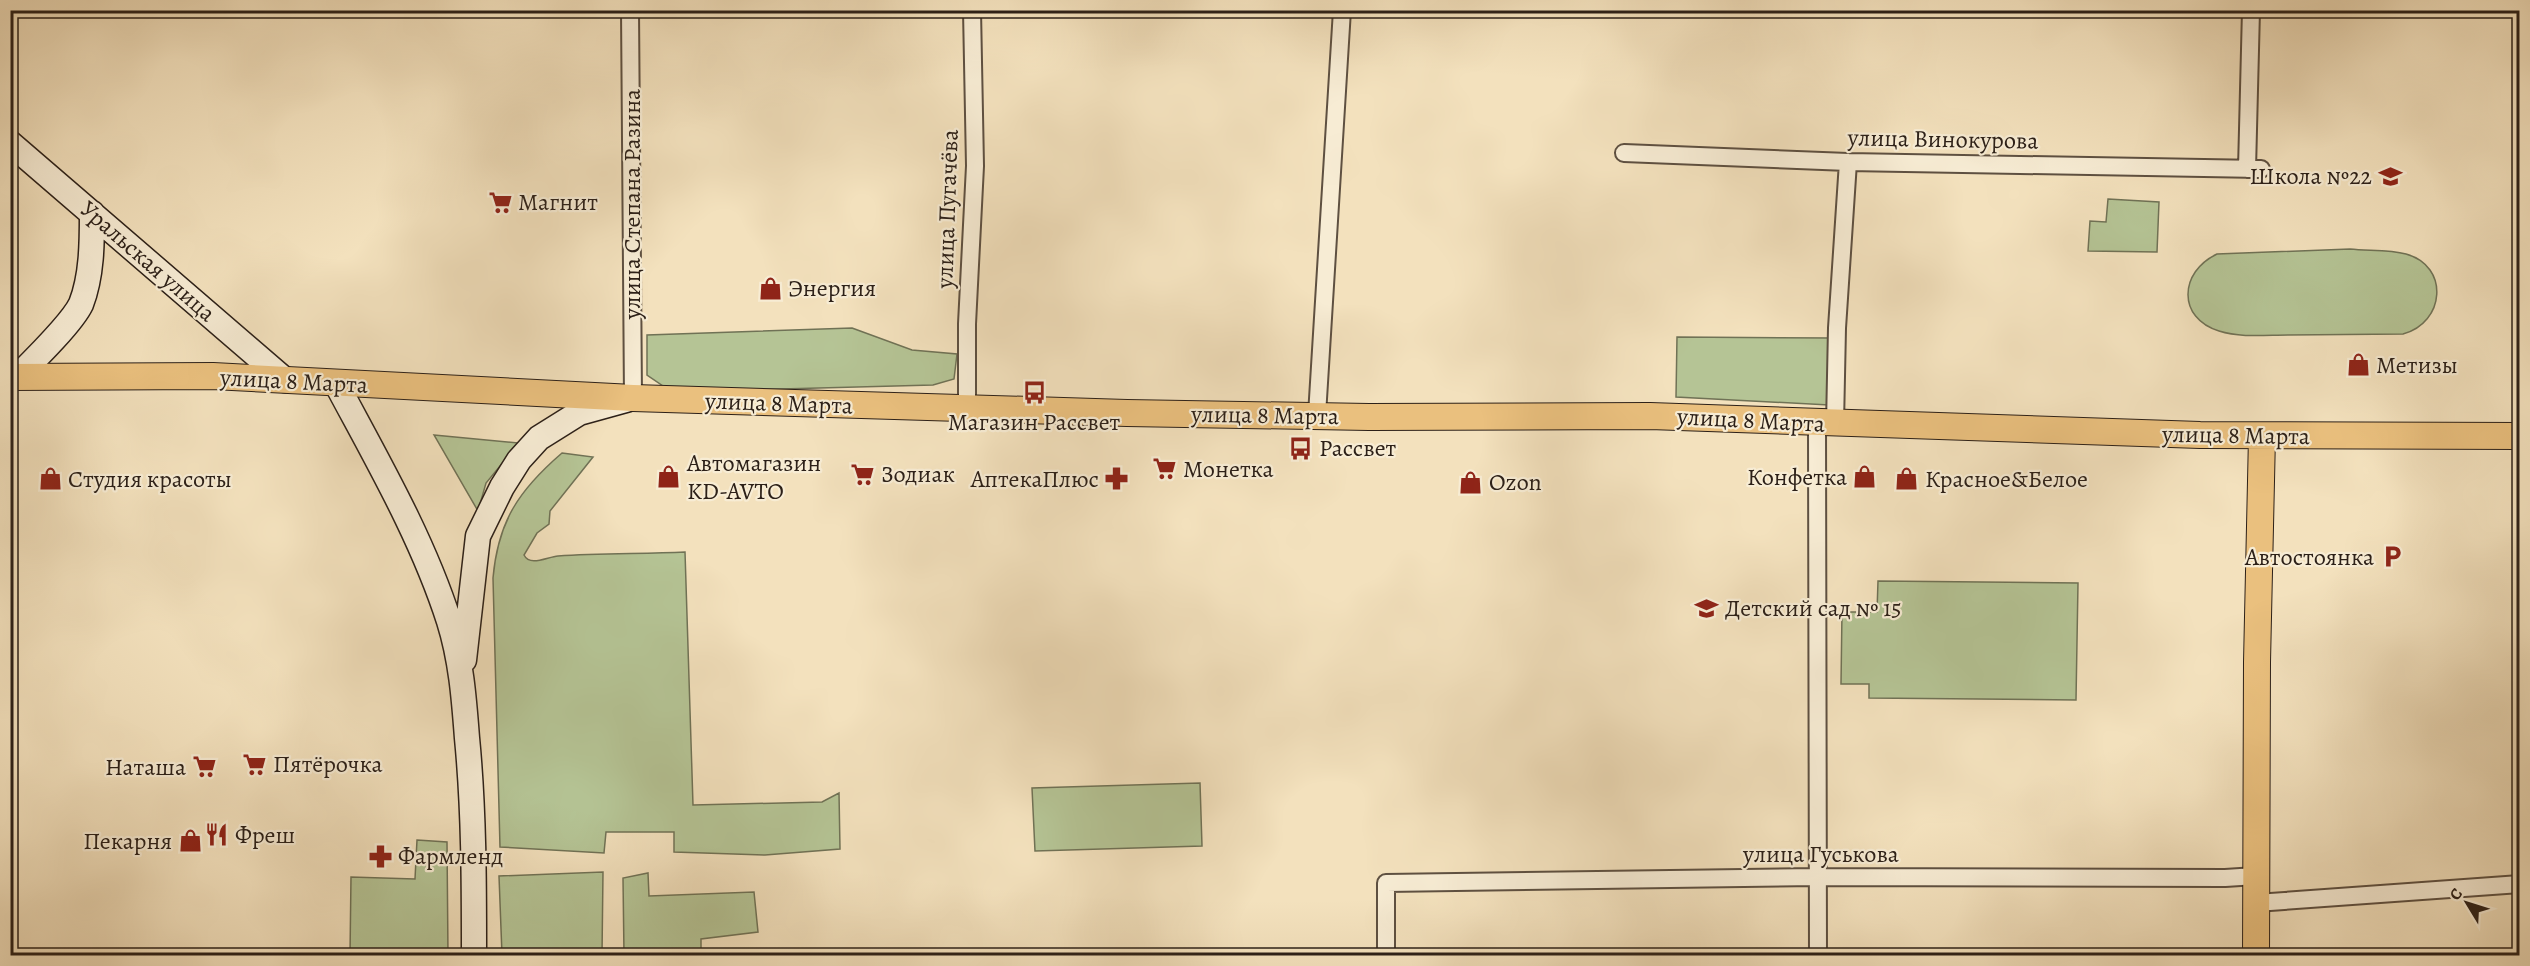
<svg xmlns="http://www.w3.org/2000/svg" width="2530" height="966" viewBox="0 0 2530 966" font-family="Alegreya,serif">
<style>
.green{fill:#b5c495;stroke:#707256;stroke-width:1.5}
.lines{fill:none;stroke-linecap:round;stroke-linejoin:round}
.street-casing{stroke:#5e5041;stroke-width:20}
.secondary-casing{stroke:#2c2018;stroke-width:27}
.primary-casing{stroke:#2c2018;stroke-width:28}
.street{stroke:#f7ecd4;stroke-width:16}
.secondary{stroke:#f7ecd4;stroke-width:24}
.primary{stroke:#eac07e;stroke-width:26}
.labels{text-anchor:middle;stroke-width:4.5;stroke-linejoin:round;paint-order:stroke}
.street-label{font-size:24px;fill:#2c2018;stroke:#f7ecd4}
.poi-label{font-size:24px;fill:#2c2018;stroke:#f7ecd4;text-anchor:start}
</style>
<rect width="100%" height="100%" fill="#f3e1bd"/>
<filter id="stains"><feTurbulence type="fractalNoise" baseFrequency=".00333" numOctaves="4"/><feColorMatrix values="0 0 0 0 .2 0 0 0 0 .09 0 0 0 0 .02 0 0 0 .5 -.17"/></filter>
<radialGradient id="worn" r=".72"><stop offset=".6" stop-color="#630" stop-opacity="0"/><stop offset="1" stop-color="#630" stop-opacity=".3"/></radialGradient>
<path class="green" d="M2108,199L2159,202L2157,252L2088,251L2090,221L2106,222Z
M2350,249C2368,251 2389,249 2406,254C2450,266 2445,323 2403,334C2365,334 2327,335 2288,335C2266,335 2241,338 2219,331C2177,318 2179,272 2217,254Z
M852,328L912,350L957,354L954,379L933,385L672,392L647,375V335Z
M1677,337L1833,338L1829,405L1676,397Z
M434,435L519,443L486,483L478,511Z
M562,453L593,457L550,511L549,524L537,533L524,555C530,567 547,557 558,556C600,553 643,554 685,552L693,805L822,802L839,793L840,849L765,855L674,852V832H606L604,853L500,847L493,578C498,521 519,490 562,453Z
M1878,581L2078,583L2076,700L1869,698V684H1841L1842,612H1877Z
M1200,783L1202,846L1035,851L1032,788Z
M417,840L447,842L448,955H350L351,877L415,879Z
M603,872L602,955H502L499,876Z
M648,873L649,896L754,892L758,932L701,939V955H624L623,878Z"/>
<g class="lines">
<defs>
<path id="street" d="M630,10L633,398
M1624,153L1848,162L2261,169
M2247,169L2251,10
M967,409V324L975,166L972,10
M1317,415L1342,10
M1817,423L1818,956
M1835,424L1837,328L1848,162
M2256,903L2520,884
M1386,956V883L1816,877L2225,878L2256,876"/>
<path id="secondary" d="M10,143L285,380
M17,377C33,361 72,323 81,304C92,276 92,242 92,213
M336,383C377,460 422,537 449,621C461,659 464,698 467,738C474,810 474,883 474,956
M464,660L478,536L502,487L519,460L539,438L579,413L626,400"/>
<path id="primary" d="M10,377L213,376L633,398L1127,413L1369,417L1650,416L2200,435L2520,436
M2256,956L2257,662L2262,436"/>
</defs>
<use href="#street" class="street-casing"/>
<use href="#secondary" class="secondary-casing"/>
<use href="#primary" class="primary-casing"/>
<use href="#street" class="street"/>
<use href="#secondary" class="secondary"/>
<use href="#primary" class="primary"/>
</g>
<defs>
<symbol id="school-bare" viewBox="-9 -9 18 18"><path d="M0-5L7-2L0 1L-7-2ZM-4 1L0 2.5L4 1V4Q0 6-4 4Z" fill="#8f2418" stroke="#f7ecd4" stroke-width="2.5" paint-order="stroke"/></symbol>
<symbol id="supermarket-bare" viewBox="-9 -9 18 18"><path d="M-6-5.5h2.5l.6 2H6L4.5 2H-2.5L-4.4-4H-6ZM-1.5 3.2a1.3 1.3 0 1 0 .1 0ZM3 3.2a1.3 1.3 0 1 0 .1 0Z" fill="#8f2418" stroke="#f7ecd4" stroke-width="2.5" paint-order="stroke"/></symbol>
<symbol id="shop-bare" viewBox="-9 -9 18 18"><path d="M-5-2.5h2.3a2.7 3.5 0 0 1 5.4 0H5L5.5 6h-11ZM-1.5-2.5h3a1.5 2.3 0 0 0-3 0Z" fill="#8f2418" stroke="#f7ecd4" stroke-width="2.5" paint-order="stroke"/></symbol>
<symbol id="bus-bare" viewBox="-9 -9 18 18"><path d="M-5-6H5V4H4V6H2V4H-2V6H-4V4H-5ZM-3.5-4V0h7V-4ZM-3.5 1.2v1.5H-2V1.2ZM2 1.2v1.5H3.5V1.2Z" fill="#8f2418" stroke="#f7ecd4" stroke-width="2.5" paint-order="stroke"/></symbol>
<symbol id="pharmacy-bare" viewBox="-9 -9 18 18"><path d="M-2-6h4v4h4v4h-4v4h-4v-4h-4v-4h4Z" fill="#8f2418" stroke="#f7ecd4" stroke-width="2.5" paint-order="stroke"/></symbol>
<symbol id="parking-bare" viewBox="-9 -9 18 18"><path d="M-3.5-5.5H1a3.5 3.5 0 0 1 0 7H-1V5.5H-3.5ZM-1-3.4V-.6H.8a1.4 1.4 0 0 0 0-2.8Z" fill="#8f2418" stroke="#f7ecd4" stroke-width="2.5" paint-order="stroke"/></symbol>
<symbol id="restaurant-bare" viewBox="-9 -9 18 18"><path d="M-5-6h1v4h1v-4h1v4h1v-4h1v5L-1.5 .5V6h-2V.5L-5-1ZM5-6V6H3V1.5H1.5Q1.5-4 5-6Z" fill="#8f2418" stroke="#f7ecd4" stroke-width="2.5" paint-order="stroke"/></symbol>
</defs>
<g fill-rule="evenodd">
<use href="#school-bare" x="2374" y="160" width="33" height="33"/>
<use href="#supermarket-bare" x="484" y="186" width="33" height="33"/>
<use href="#shop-bare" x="754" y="272" width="33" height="33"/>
<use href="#shop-bare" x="2342" y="348" width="33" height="33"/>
<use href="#bus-bare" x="1018" y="376" width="33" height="33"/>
<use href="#bus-bare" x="1284" y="432" width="33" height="33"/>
<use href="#supermarket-bare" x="1148" y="452" width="33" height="33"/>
<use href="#supermarket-bare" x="846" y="458" width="33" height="33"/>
<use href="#shop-bare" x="652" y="460" width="33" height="33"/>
<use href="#shop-bare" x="1848" y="460" width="33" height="33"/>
<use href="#shop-bare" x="34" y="462" width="33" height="33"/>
<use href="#pharmacy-bare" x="1100" y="462" width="33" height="33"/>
<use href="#shop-bare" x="1890" y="462" width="33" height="33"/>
<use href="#shop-bare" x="1454" y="466" width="33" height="33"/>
<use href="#parking-bare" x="2376" y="540" width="33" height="33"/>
<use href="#school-bare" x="1690" y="592" width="33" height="33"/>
<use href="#supermarket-bare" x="238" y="748" width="33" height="33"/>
<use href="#supermarket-bare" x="188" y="750" width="33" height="33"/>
<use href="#restaurant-bare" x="200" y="818" width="33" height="33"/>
<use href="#shop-bare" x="174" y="824" width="33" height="33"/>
<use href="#pharmacy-bare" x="364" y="840" width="33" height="33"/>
</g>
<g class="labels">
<g class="street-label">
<text transform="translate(1943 139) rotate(1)" y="8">улица Винокурова</text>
<text transform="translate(632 204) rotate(-90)" y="8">улица Степана Разина</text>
<text transform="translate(947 209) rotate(-88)" y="8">улица Пугачёва</text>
<text transform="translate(148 261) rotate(41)" y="8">Уральская улица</text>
<text transform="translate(294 381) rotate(3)" y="8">улица 8 Марта</text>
<text transform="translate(779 403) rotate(2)" y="8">улица 8 Марта</text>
<text transform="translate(1265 415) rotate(1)" y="8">улица 8 Марта</text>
<text transform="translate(1751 420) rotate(3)" y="8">улица 8 Марта</text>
<text transform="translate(2236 435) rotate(1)" y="8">улица 8 Марта</text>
<text x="1821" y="862">улица Гуськова</text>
</g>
<g class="poi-label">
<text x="2372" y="184" text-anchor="end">Школа №22</text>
<text x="518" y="210">Магнит</text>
<text x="788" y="296">Энергия</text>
<text x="2376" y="373">Метизы</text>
<text x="1034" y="430" text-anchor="middle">Магазин Рассвет</text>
<text x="1319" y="456">Рассвет</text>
<text x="687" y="471">Автомагазин<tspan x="687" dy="28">KD-AVTO</tspan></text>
<text x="1183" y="477">Монетка</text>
<text x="881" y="482">Зодиак</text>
<text x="1847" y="485" text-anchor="end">Конфетка</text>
<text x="68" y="487">Студия красоты</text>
<text x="1099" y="487" text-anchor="end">АптекаПлюс</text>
<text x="1925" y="487">Красное&amp;Белое</text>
<text x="1489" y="490">Ozon</text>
<text x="2374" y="565" text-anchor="end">Автостоянка</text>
<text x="1725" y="616">Детский сад № 15</text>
<text x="273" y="772">Пятёрочка</text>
<text x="186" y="775" text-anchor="end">Наташа</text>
<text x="235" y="843">Фреш</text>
<text x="172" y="849" text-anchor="end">Пекарня</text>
<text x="398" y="864">Фармленд</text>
</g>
</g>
<rect width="2530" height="966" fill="none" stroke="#f3e1bd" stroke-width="36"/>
<rect x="12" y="12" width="2506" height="942" fill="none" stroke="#2c2018" stroke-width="3"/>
<rect x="18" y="18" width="2494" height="930" fill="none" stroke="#2c2018" stroke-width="1.5"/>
<g transform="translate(2467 903) rotate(308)" stroke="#f7ecd4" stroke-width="4.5" paint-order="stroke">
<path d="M0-4.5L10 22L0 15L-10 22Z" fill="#2c2018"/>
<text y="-9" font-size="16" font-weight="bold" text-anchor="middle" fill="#2c2018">С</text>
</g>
<rect width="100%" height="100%" filter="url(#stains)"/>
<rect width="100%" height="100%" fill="url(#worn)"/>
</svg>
